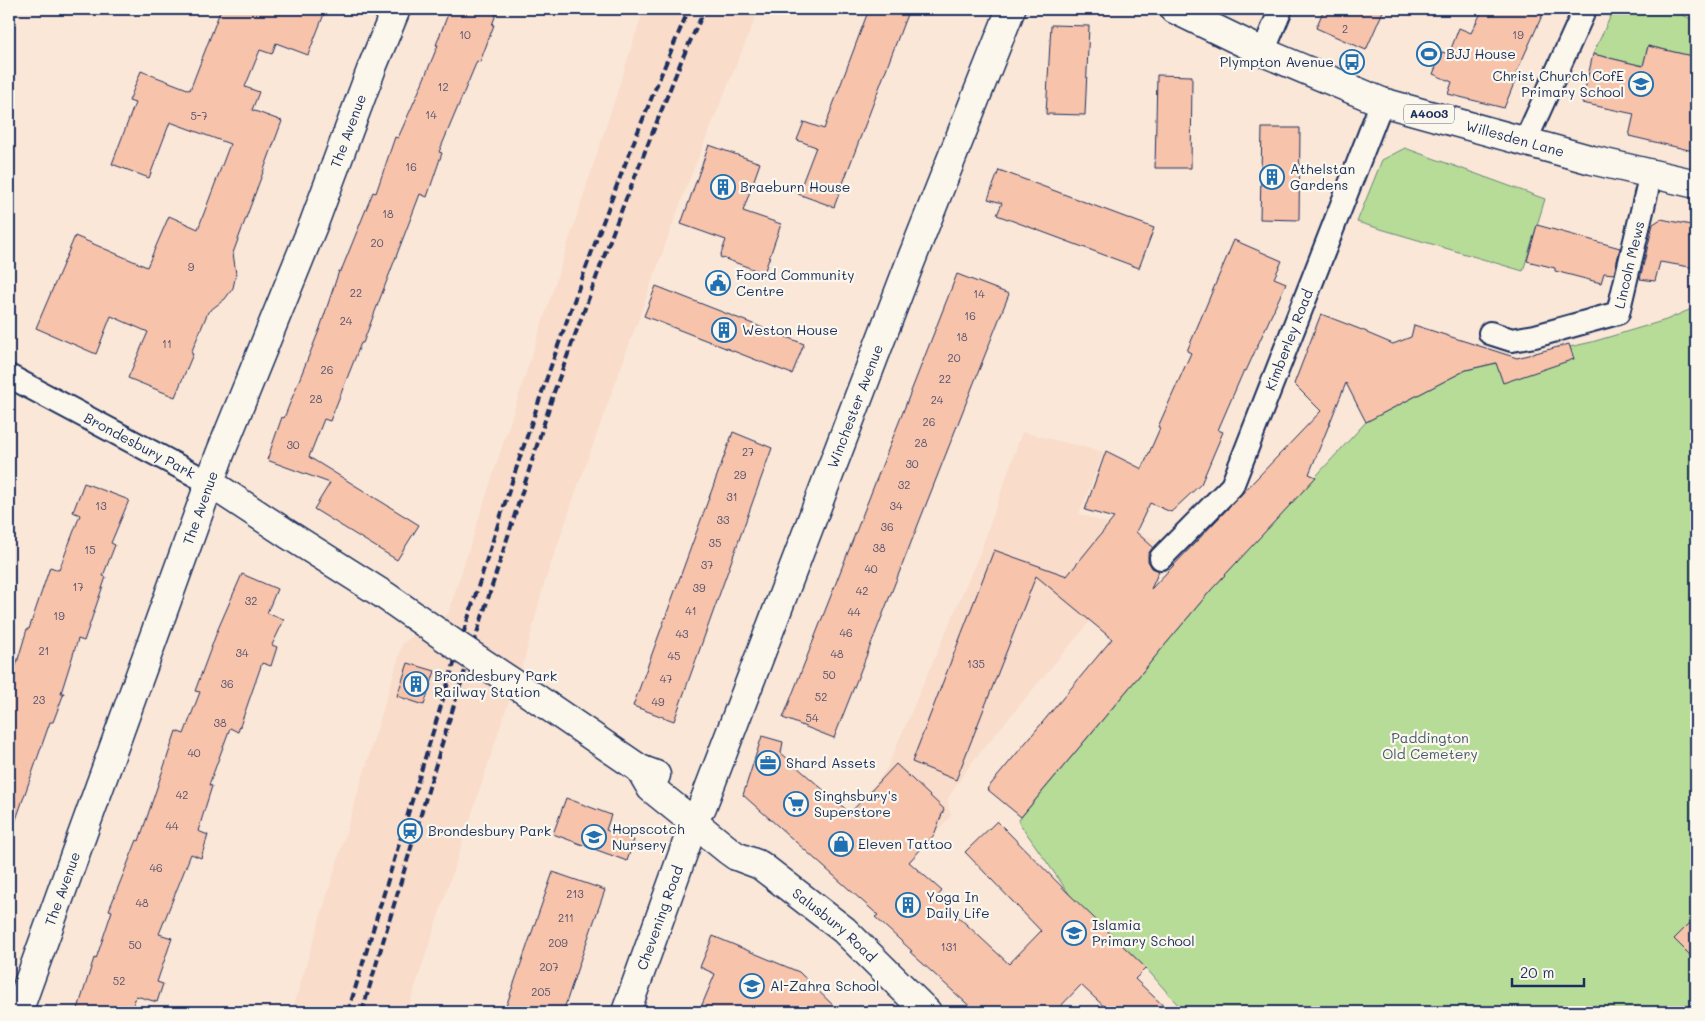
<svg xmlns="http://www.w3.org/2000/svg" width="1705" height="1021" viewBox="0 0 1705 1021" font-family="Mali,sans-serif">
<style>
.built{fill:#f9dcca}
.green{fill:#b7dc97;stroke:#69867a}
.building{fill:#f8c3ab;stroke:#1b2f5e}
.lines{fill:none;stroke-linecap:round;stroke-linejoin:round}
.minor-casing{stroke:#1b2f5e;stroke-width:26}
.tertiary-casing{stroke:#1b2f5e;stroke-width:31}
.primary-casing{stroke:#1b2f5e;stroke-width:31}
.minor{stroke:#fbf7ec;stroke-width:22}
.tertiary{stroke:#fbf7ec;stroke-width:28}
.primary{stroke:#fbf7ec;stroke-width:28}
.rail{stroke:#1b2f5e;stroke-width:4;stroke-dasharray:8 4;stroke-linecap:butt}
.tertiary-bridge-casing{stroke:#1b2f5e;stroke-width:31;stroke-linecap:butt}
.tertiary-bridge{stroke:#fbf7ec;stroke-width:28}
.labels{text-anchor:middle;stroke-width:4.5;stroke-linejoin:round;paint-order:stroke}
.number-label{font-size:11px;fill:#525471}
.shield{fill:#fbf7ec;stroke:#5e6b89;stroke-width:1}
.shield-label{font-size:12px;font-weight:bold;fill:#1b2f5e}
.poi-label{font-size:14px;fill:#1b2f5e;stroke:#fbf7ec;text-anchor:start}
.street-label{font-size:14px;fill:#1b2f5e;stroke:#fbf7ec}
.park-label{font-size:14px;fill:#425a6c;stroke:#fbf7ec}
</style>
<rect width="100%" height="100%" fill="#fae7d8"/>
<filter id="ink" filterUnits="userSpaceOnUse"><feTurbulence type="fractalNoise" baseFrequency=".02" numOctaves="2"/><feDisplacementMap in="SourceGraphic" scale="10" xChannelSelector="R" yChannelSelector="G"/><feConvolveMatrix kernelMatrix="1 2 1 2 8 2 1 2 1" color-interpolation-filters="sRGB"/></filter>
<g filter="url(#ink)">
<path class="built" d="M644,9H759L687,185L579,483L544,584L524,660L505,712L407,1012H292L403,643L448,614Z
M1022,432L1104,452L1079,514L1158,540L972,762L948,798V805L951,816L924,845L869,793L887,768L980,553Z"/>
<path class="green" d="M1614,9H1669L1696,21V57L1648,46L1643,66L1593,54Z
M1405,148L1545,199L1523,271L1357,222L1382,160Z
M1696,307V1012H1184L1146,968L1072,898L1018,821L1211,590L1366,422L1466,370L1592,342L1666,320Z"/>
<path class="building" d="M221,9H326L308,55L276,43L272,54L260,50L245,87L259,92L252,110L282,121L233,253L236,274L233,288L225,299L208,312L191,353L193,354L175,397L128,378L148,332L111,316L96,354L36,328L75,236L147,267L169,216L198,229L230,144L170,122L149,178L112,164L135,103L129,101L141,71L190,90Z
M450,9H498L492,25H494L480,62L477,61L439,152L442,153L427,197L420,194L363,343H361L330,421L324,419L309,457L419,525L397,560L314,509L330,483L267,460L282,417L284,418L320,328L339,271H341L373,192L376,193L395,137L398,138L418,93L438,45H436Z
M869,9H909L834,207L798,194L816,147L797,140L804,122L824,129Z
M1324,9H1384L1366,50L1316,28Z
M1483,9H1545L1513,80L1515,81L1504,108L1448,94L1452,82L1433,74L1442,52L1449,54L1459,28L1471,33Z
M1051,25L1089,26L1085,115L1046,114Z
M1648,46L1696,57V137L1693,151L1629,136L1634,114L1582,103L1593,54L1643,66Z
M1157,75L1192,76L1191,168H1155Z
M1262,128H1300L1299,220L1260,219Z
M709,145L760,163L743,211L781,224L764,273L720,257L726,240L681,224Z
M999,170L1154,228L1139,268L997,215L1002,203L988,199Z
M1661,219L1696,226V268L1660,262L1655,281L1640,279L1653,224Z
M1537,225L1620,248L1614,274L1604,273L1601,283L1555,271V268L1527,261Z
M1234,240L1282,261L1274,278L1286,283L1246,371L1244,370L1218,430L1223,432L1201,484L1171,512L1150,503L1136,532L1153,547L1148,554V561L1152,568L1159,571L1151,589L1321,411L1294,384L1321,314L1367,332V333L1393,344L1411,337L1414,325L1517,358L1569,344L1574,359L1503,383L1496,363L1466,370L1366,422L1346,383L1309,474L1316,477L1211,590L1021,817L987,789L1112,639L1036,576L956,780L912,762L994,550L1067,576L1114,518L1085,510L1106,451L1142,469L1160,428L1158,427L1191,353L1187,351Z
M957,274L1009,294L834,738L783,718Z
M656,286L804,344L792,374L644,316Z
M733,432L772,448L674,721L633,706Z
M84,483L129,500L111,543L115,545L103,576L106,577L84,641L78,639L61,693H64L53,722H50L12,831H9V664L16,666L27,629H29L50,567L59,570L80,515L73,512Z
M242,574L277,589L267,613L284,620L272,645L277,647L271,666L262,663L238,732L230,728L209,785L212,786L198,831L208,835L201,858L191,854L159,934L172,938L157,982L163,984L157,1002L136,996L131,1012H77L94,958L96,959L112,911L109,910L137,840L139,841L176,731L184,734L200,692L195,691L218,629Z
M408,663L435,671L424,705L397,696Z
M762,736L783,742L781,753L850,813L896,764L944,809L934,835L909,862L942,891L937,897L1009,964L1041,931L965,852L997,821L1069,894L1146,968L1135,979L1170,1012H1110L1081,985L1055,1012H976L910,952L912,951L875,917L878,915L743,795Z
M566,798L611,815L606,830L634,840L627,861L553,834Z
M553,872L605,890L579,964L563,1012H504Z
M1696,917V961L1674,939Z
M713,936L799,972L840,1012H699L715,974L700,967Z"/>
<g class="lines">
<defs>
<g id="minor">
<path d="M1263,52L1281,9"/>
<path d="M1525,142L1585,9"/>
<path id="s1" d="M1490,333L1512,340L1535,336L1618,313L1651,173"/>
<path id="s2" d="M9,376L210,483"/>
<path id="s3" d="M1161,558L1232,486L1382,102"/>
</g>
<g id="tertiary">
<path d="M210,483L289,535L384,595L456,645"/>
<path d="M536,698L640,769L656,775"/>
<path id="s4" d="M640,769L651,788L729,851L736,856L760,865L844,930L927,1012"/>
<path id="s5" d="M702,807L910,263L1011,9"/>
<path id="s6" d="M18,1012L220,454L314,223L373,65L396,9"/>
<path id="s7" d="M626,1012L694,823"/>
</g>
<g id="primary">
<path id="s8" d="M1174,9L1263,52L1382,102L1592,160L1696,184"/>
</g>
</defs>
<use href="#minor" class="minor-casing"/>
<use href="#tertiary" class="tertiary-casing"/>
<use href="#primary" class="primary-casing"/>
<use href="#minor" class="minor"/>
<use href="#tertiary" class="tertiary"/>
<use href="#primary" class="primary"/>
<path class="rail" d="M348,1012C451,674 548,333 689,9
M362,1012L447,727L554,392L616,224L682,59L705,9"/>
<defs>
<path id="tertiary-bridge" d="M456,645L536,698"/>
</defs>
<use href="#tertiary-bridge" class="tertiary-bridge-casing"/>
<use href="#tertiary-bridge" class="tertiary-bridge"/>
</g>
</g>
<defs>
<symbol id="stadium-ring" viewBox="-11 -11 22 22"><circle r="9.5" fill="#fbf7ec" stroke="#1f6fb2" stroke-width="1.5"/><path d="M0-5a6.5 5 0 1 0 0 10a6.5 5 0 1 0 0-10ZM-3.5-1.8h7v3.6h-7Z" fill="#1f6fb2"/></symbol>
<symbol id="bus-ring" viewBox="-11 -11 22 22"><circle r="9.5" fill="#fbf7ec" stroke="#1f6fb2" stroke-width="1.5"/><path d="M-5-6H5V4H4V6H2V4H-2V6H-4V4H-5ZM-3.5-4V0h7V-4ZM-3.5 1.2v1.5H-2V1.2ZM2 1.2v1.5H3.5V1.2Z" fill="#1f6fb2"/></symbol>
<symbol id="school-ring" viewBox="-11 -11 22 22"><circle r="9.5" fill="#fbf7ec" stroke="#1f6fb2" stroke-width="1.5"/><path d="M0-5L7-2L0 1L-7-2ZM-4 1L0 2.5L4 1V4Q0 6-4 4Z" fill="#1f6fb2"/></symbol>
<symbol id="building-ring" viewBox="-11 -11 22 22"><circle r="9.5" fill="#fbf7ec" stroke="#1f6fb2" stroke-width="1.5"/><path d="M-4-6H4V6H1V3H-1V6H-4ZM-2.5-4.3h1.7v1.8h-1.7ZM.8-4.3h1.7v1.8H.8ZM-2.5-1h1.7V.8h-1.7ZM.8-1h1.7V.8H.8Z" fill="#1f6fb2"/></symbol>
<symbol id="civic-ring" viewBox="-11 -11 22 22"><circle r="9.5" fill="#fbf7ec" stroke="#1f6fb2" stroke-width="1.5"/><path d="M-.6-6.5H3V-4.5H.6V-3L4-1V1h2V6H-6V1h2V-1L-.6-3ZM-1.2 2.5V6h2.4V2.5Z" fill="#1f6fb2"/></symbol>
<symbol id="office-ring" viewBox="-11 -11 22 22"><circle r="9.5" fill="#fbf7ec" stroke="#1f6fb2" stroke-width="1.5"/><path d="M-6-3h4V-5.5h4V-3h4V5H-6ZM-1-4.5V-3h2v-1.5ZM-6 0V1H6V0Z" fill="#1f6fb2"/></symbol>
<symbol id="supermarket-ring" viewBox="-11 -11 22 22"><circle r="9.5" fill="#fbf7ec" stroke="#1f6fb2" stroke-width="1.5"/><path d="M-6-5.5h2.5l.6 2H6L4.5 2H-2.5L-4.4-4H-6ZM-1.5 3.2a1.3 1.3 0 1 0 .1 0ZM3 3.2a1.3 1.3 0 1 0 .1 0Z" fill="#1f6fb2"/></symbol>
<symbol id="station-ring" viewBox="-11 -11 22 22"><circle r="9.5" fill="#fbf7ec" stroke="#1f6fb2" stroke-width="1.5"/><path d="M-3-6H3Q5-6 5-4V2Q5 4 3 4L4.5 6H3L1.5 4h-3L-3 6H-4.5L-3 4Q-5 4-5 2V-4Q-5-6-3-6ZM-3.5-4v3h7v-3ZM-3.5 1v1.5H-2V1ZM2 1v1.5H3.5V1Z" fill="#1f6fb2"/></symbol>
<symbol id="shop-ring" viewBox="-11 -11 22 22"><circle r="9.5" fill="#fbf7ec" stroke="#1f6fb2" stroke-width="1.5"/><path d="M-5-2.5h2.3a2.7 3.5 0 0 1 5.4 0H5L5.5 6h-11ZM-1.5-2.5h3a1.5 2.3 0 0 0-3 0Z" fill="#1f6fb2"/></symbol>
</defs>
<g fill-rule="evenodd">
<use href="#stadium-ring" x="1415" y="40" width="28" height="28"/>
<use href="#bus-ring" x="1338" y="48" width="28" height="28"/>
<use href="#school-ring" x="1627" y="70" width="28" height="28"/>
<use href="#building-ring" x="1258" y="163" width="28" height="28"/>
<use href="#building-ring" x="709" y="173" width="28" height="28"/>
<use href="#civic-ring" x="704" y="269" width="28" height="28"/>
<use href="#building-ring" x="710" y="316" width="28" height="28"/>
<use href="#building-ring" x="402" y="670" width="28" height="28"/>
<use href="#office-ring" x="754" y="749" width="28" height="28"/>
<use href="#supermarket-ring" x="782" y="790" width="28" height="28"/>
<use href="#station-ring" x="396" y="817" width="28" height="28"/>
<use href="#school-ring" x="580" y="823" width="28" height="28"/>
<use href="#shop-ring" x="827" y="830" width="28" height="28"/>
<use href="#building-ring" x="894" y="891" width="28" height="28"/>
<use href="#school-ring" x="1060" y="919" width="28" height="28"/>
<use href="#school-ring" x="738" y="972" width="28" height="28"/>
</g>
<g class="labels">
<g class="number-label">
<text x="1345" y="33">2</text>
<text x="465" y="39">10</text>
<text x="1518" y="39">19</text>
<text x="443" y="91">12</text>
<text x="431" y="119">14</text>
<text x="199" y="120">5-7</text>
<text x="411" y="171">16</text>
<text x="388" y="218">18</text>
<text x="377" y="247">20</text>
<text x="191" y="271">9</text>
<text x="356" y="297">22</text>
<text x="979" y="298">14</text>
<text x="970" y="320">16</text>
<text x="346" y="325">24</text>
<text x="962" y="341">18</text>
<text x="167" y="348">11</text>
<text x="954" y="362">20</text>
<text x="327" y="374">26</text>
<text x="945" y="383">22</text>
<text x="316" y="403">28</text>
<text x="937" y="404">24</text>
<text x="929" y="426">26</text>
<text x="921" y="447">28</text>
<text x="293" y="449">30</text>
<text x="748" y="456">27</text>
<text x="912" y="468">30</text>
<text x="740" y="479">29</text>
<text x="904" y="489">32</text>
<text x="732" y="501">31</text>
<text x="101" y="510">13</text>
<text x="896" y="510">34</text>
<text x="723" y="524">33</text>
<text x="887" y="531">36</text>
<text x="715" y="547">35</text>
<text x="879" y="552">38</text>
<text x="90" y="554">15</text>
<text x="707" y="569">37</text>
<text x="871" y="573">40</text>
<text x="78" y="591">17</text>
<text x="699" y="592">39</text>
<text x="862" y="595">42</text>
<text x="251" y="605">32</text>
<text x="691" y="615">41</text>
<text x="854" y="616">44</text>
<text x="59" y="620">19</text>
<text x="846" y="637">46</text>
<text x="682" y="638">43</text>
<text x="44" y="655">21</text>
<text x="242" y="657">34</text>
<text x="837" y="658">48</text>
<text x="674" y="660">45</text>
<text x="976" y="668">135</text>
<text x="829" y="679">50</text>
<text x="666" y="683">47</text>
<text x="227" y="688">36</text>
<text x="821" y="701">52</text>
<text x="39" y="704">23</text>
<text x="658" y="706">49</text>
<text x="812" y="722">54</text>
<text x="220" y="727">38</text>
<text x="194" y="757">40</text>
<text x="182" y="799">42</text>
<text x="172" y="830">44</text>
<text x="156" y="872">46</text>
<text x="575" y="898">213</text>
<text x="142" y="907">48</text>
<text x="566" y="922">211</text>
<text x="558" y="947">209</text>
<text x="135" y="949">50</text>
<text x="949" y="951">131</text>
<text x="549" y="971">207</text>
<text x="119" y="985">52</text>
<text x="541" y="996">205</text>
</g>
<rect class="shield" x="1404" y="104.5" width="50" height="19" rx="4"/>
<g class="shield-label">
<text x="1429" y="118">A4003</text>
</g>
<g class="poi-label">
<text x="1446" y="59">BJJ House</text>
<text x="1334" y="67" text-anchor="end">Plympton Avenue</text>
<text x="1624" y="81" text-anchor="end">Christ Church CofE<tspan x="1624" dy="16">Primary School</tspan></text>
<text x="1290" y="174">Athelstan<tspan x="1290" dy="16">Gardens</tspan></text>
<text x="740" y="192">Braeburn House</text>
<text x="736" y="280">Foord Community<tspan x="736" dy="16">Centre</tspan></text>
<text x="742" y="335">Weston House</text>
<text x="434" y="681">Brondesbury Park<tspan x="434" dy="16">Railway Station</tspan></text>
<text x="786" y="768">Shard Assets</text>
<text x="814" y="801">Singhsbury's<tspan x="814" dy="16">Superstore</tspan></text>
<text x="612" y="834">Hopscotch<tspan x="612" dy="16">Nursery</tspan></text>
<text x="428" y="836">Brondesbury Park</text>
<text x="858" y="849">Eleven Tattoo</text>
<text x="926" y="902">Yoga In<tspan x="926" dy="16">Daily Life</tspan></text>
<text x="1092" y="930">Islamia<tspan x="1092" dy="16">Primary School</tspan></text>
<text x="770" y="991">Al-Zahra School</text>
</g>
<g class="street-label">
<text dy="5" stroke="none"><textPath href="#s6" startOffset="941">The Avenue</textPath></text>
<text dy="5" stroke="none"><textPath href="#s8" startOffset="366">Willesden Lane</textPath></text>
<text dy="5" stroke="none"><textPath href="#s1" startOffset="182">Lincoln Mews</textPath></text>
<text dy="5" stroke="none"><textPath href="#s3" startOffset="258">Kimberley Road</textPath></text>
<text dy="5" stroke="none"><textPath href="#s5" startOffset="429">Winchester Avenue</textPath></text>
<text dy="5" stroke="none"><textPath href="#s2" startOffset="148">Brondesbury Park</textPath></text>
<text dy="5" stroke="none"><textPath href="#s6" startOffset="536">The Avenue</textPath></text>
<text dy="5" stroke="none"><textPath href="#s6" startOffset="131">The Avenue</textPath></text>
<text dy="5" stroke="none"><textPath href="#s7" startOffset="100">Chevening Road</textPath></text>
<text dy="5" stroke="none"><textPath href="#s4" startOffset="252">Salusbury Road</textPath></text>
</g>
<g class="park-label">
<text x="1430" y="743">Paddington<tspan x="1430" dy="16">Old Cemetery</tspan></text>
</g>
</g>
<rect width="1705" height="1021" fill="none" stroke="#fbf7ec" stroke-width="30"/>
<rect x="15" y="15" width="1675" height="991" fill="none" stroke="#1b2f5e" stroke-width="2" filter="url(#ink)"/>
<path d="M1512 978v8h72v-8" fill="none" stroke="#1b2f5e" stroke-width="2.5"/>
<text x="1520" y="978" font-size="15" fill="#1b2f5e" stroke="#fbf7ec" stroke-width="4" paint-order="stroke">20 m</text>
</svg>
